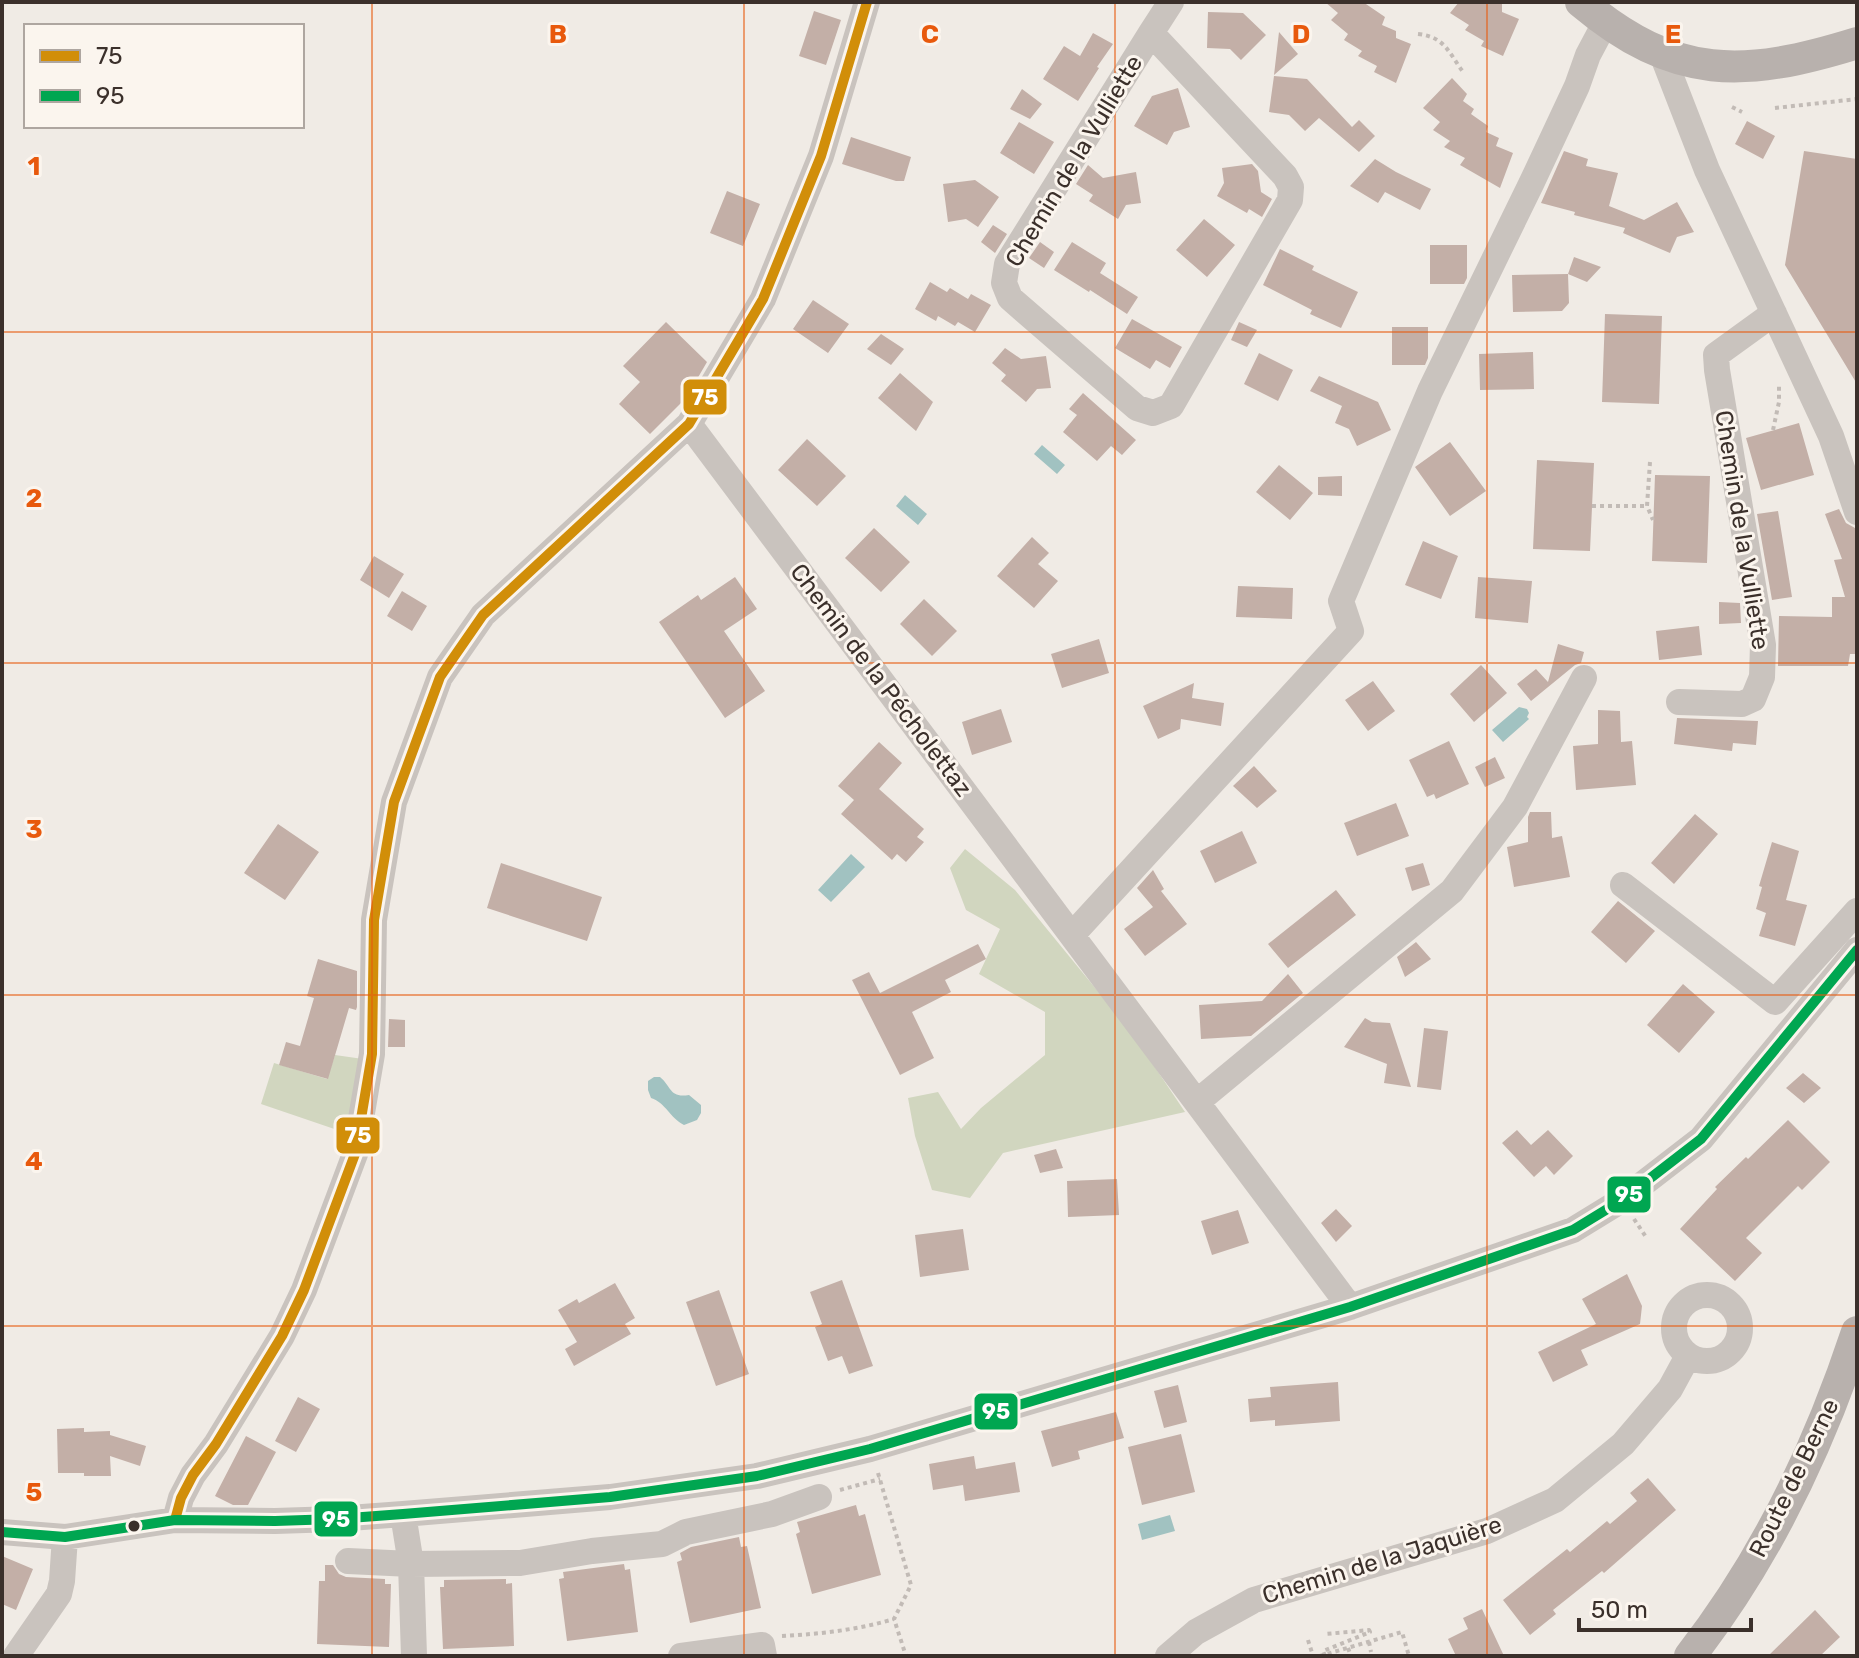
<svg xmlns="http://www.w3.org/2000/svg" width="1859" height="1658" viewBox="0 0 1859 1658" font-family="Rubik,sans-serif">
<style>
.green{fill:#d1d6bf}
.water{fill:#a1c2c1}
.building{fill:#c3afa7}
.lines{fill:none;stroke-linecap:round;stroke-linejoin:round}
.path{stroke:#c2bbb6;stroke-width:4;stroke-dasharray:4 4;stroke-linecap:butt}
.minor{stroke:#c9c3be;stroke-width:26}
.major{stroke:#b8b1ad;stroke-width:32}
.bus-1-casing{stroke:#fbf5ee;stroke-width:16}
.bus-2-casing{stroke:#fbf5ee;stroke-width:16}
.bus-1{stroke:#d18e09;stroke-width:10}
.bus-2{stroke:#00a651;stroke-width:10}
.grid{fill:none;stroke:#e8590c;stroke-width:2;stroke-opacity:0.55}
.bus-dot{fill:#3b302b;stroke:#fbf5ee;stroke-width:3}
.labels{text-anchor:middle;stroke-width:6;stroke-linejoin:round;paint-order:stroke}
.street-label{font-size:24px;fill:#3b302b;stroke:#fbf5ee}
.grid-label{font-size:26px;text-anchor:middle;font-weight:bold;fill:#e8590c;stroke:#fbf5ee;stroke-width:6;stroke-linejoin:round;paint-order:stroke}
.line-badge{stroke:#fbf5ee;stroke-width:3}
.badge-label{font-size:22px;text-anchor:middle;font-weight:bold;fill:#fff}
</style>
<rect width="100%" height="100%" fill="#f0ebe5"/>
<path class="green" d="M965,849L1015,890L1132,1033L1185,1112L1003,1153L970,1198L932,1190L915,1136L908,1098L938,1092L961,1129L981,1108L1045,1055V1012L979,974L1000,929L966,910L950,868Z
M335,1055L363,1059L352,1135L261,1104L274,1063L327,1079Z"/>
<path class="water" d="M1042,445L1065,465L1057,474L1034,454Z
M905,495L927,514L918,525L896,506Z
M1519,707L1527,709L1529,713L1527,717L1529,719L1503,742L1492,730Z
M851,854L865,867L831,902L818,890Z
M654,1077H660C672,1087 669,1098 689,1095L701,1105V1113L697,1120L684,1125C670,1118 666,1103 651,1098L648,1090V1081Z
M1170,1515L1175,1531L1142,1540L1138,1524Z"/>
<path class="building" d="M1325,2H1363L1385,17L1382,25L1396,31V38L1411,44L1396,83L1374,72L1377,66L1358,56L1362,51L1344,40L1348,34L1331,20L1338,13Z
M1459,2H1502V12L1519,19L1503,56L1481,46L1484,41L1465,30L1469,25L1450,13Z
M814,11L841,20L826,65L799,56Z
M1208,12L1243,13L1266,35L1241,60L1230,49L1207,48Z
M1279,32L1298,54L1274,75Z
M1093,33L1113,44L1097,67L1099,68L1078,101L1043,79L1064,46L1080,56Z
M1274,76L1307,79L1352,127L1359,120L1375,136L1359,152L1319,118L1305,131L1289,115L1269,112Z
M1452,78L1467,94L1463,101L1474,109L1471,114L1488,126L1486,132L1499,138L1496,146L1513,153L1500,188L1460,165L1465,158L1444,147L1450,141L1433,130L1440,122L1423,108Z
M1178,88L1190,127L1174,132L1167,145L1134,126L1152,96Z
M1022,89L1042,104L1030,119L1010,109Z
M1747,121L1775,136L1763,159L1735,144Z
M1019,122L1054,142L1034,174L1000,153Z
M851,137L911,157L904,181H896L842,164Z
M1564,151L1588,159L1586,166L1618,173L1609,206L1644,220L1677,202L1694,232L1677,237L1670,253L1623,233L1625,228L1574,215L1575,212L1541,203Z
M1804,151L1857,159V384L1785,265Z
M1375,159L1396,172L1431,189L1420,210L1385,192L1378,203L1350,186Z
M1252,164L1258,171L1261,192L1272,199L1262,217L1249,209L1247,213L1217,196L1224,183L1222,168Z
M1088,165L1103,178L1136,172L1141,203L1126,205L1118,219L1089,201L1093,195L1076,184Z
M975,180L999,197L978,227L966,219L948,222L943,184Z
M727,191L760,204L743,246L710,233Z
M1204,219L1235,245L1207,277L1176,250Z
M993,225L1007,234L995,253L981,242Z
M1040,242L1054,252L1044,268L1029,258Z
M1072,242L1106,263L1100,273L1138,297L1127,314L1090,290L1089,292L1054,270Z
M1430,245H1467V278L1464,284H1430Z
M1280,249L1314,266L1312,270L1358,292L1341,328L1310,314L1312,310L1263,285Z
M1574,257L1601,267L1587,282L1568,274Z
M1568,274L1569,303L1562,311L1513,312L1512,275Z
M930,282L947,292L950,288L968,299L971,294L991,305L975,332L958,322L955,326L938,316L936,321L915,309Z
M813,300L849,324L828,353L793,329Z
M1605,314L1662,316L1659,404L1602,402Z
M1132,319L1182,347L1170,368L1156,360L1150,369L1115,348Z
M666,322L707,362L686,398L650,434L619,404L640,382L623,366Z
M1239,322L1257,330L1247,347L1231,340Z
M1392,327H1428V358L1425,365H1392Z
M881,334L904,349L891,365L867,349Z
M1005,348L1021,359L1046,356L1051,388L1037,389L1026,402L1001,381L1006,375L992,363Z
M1533,352L1534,389L1480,390L1479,354Z
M1259,353L1293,370L1278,401L1244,384Z
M900,373L933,402L916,431L878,398Z
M1319,376L1378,402L1391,430L1357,446L1349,429L1335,423L1342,406L1310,391Z
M1083,393L1136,440L1122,455L1111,446L1097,461L1063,432L1077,415L1069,409Z
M1799,423L1814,475L1761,490L1746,438Z
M807,439L846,476L817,506L778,470Z
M1450,442L1486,491L1450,516L1415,467Z
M1537,460L1594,463L1590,551L1533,549Z
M1279,465L1313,493L1290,520L1256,492Z
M1655,475L1710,476L1707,563L1652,561Z
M1342,476V496L1318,495V477Z
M1839,509L1846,523L1855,528L1857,534V654H1850L1848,666H1778L1779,616L1832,617V597H1845L1834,560L1842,559L1825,514Z
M1778,511L1792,597L1772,600L1757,514Z
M874,528L910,562L881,592L845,558Z
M1032,537L1049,553L1038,564L1058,581L1034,608L997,576Z
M1423,541L1458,556L1441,599L1405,585Z
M374,556L404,574L389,598L360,580Z
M735,577L757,609L724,631L765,691L725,718L659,622L698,595L701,600Z
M1478,577L1532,581L1528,623L1475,618Z
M1238,586L1293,588L1292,619L1236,617Z
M402,591L427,606L412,631L387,616Z
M924,599L957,631L932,656L900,624Z
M1719,602L1740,603L1741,623L1719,624Z
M1699,626L1702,655L1659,660L1656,631Z
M1099,639L1109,673L1062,688L1051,654Z
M1558,644L1584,652L1581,663L1575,665L1531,701L1517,684L1536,669L1548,682Z
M1481,665L1507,693L1474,722L1450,694Z
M1373,681L1395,711L1368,731L1345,700Z
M1194,683L1192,698L1224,703L1221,726L1181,719L1180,729L1158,739L1143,706Z
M1001,709L1012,742L972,755L962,722Z
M1598,710L1620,711L1621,742L1632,741L1636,785L1576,790L1573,746L1598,744Z
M1677,718L1758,721L1756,745L1733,743L1732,751L1674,744Z
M1449,741L1469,784L1436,799L1434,794L1427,797L1409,760Z
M879,742L902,763L879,789L924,829L917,837L924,842L906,862L897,854L892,860L841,814L854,800L838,786Z
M1495,757L1505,778L1485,787L1475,767Z
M1254,766L1277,791L1257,808L1233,786Z
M1396,803L1409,836L1357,856L1344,823Z
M1530,812H1551L1552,838L1562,836L1570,877L1514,887L1507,847L1528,842V817Z
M1695,814L1718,834L1674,884L1651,863Z
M278,824L319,852L285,900L244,873Z
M1242,831L1257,863L1215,883L1200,851Z
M1772,842L1799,851L1786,900L1807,905L1795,946L1759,936L1766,913L1756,909L1762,887L1759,886Z
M501,863L602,897L587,941L487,908Z
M1423,863L1430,885L1412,891L1405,868Z
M1153,870L1164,889L1161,891L1187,924L1145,956L1124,929L1153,907L1137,888Z
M1336,890L1356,915L1288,968L1268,944Z
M1618,901L1655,931L1626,963L1591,932Z
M1416,942L1431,959L1405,977L1397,957Z
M978,944L986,959L945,980L951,992L912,1012L934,1058L900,1075L852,980L869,972L880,993Z
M318,959L357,971V1007L356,1010L349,1008L328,1079L279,1065L286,1042L300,1046L314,998L307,996Z
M1288,974L1303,993L1251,1036L1201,1039L1199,1005L1262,1001Z
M1683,984L1715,1012L1679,1053L1647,1025Z
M1365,1018L1372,1022L1390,1023L1411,1087L1384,1083L1387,1064L1344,1047Z
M389,1019L405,1020V1047H388Z
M1424,1028L1448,1031L1441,1090L1417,1087Z
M1803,1073L1821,1088L1804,1103L1786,1088Z
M1788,1120L1830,1162L1802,1190L1798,1186L1746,1238L1762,1253L1735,1281L1680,1229L1717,1189L1715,1187L1746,1157L1748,1159Z
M1517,1130L1531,1145L1548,1130L1573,1156L1554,1175L1546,1166L1534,1177L1502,1143Z
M1056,1149L1063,1168L1040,1173L1034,1155Z
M1117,1179L1119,1215L1068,1217L1067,1181Z
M1336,1209L1352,1226L1336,1242L1321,1223Z
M1238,1210L1249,1243L1212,1255L1201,1221Z
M963,1229L969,1270L920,1277L915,1235Z
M1627,1274L1642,1306L1640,1324L1581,1350L1588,1365L1553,1382L1538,1352L1596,1324L1582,1299Z
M842,1280L873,1366L849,1374L842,1356L828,1361L815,1327L822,1324L810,1292Z
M615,1283L635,1318L625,1324L631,1334L574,1366L565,1349L577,1342L558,1310L577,1299L579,1303Z
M719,1290L749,1374L716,1386L686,1302Z
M1338,1382L1340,1421L1275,1426V1420L1250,1422L1248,1399L1271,1397L1270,1387Z
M1178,1385L1187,1422L1164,1428L1154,1391Z
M298,1397L320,1409L296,1452L275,1441Z
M1116,1412L1124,1438L1078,1451L1080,1459L1052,1467L1041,1431Z
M84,1428V1432L110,1431V1435L146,1446L140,1466L110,1456L111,1476H84V1473H58L57,1429Z
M1181,1434L1195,1492L1142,1505L1128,1447Z
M246,1436L276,1452L248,1505H233L215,1496Z
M974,1456L976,1469L1015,1462L1020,1492L965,1501L963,1485L933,1490L929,1464Z
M1648,1478L1676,1510L1604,1573L1602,1571L1553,1610L1556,1614L1530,1635L1503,1600L1567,1549L1570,1552L1607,1521L1610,1524L1637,1501L1630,1493Z
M856,1505L859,1516L865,1514L881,1575L812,1594L796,1534L800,1532L797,1522Z
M739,1537L741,1547L747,1546L761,1608L690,1623L677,1562L682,1560L680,1553L691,1547Z
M2,1556L33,1569L16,1610L2,1604Z
M624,1564L625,1570L630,1569L638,1632L567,1641L559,1579L564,1578L563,1572Z
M325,1565H333L339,1574L346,1577L385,1579V1584H391L389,1647L317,1644L319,1581H325Z
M506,1579V1584L512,1583L514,1646L443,1649L440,1587H444V1580Z
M1482,1609L1504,1656H1456L1448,1639L1468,1629L1463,1618Z
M1815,1610L1840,1637L1820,1656H1768Z"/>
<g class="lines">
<path class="path" d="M1418,34C1446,37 1449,54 1464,73
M1732,107L1742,112
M1775,108L1857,99
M1773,430L1779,402V383
M1650,462L1647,506L1653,520
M1592,506H1647
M1634,1219L1646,1237
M878,1473L911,1585L894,1619L906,1656
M840,1490L880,1479
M782,1636C820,1634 857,1630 894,1619
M1308,1640L1313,1656
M1369,1642L1371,1652
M1348,1648L1351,1656
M1320,1656L1402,1632L1409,1656
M1325,1656L1323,1651L1370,1632L1369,1630L1326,1634"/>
<path class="minor" d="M1151,33L1285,176L1291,187L1290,200L1171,406L1153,413L1137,408L1010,298L1004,283L1007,264L1151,33L1171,2
M1662,54L1707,170L1831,436L1857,512
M689,424L1350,1307
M1679,702L1742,704L1753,699L1762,677L1763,645L1717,370L1716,355L1774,313
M1623,885L1775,1002L1857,911
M1072,935L1351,631L1341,601L1430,391L1532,182L1577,86L1588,55L1605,23
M1197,1102L1452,891L1515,807L1584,678
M1674 1328a33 33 0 1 1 66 0a33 33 0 1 1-66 0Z
M403,1514L411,1564L414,1656
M175,1520L181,1498L193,1475L216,1444L282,1336L304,1290L355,1154L372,1054L374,920L394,802L440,677L483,615L689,424L763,299L821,156L867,2
M2,1532L65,1537L175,1520L275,1521L336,1519L403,1514L610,1497L757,1476L870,1449L1350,1307L1573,1230L1622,1200L1701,1139L1857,950
M348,1561L411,1564L520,1563L592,1551L662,1544L686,1532L772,1514L819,1497
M16,1656L59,1594L62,1581L65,1537
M681,1656L762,1645L764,1656
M1168,1656L1196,1632L1254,1600L1487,1531L1555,1500L1623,1444L1670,1389L1688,1356"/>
<path class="major" d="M1581,2C1675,81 1744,78 1857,43
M1690,1656C1765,1560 1819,1447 1857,1332"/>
<defs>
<path id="bus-1" d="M175,1520L181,1498L193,1475L216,1444L282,1336L304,1290L355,1154L372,1054L374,920L394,802L440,677L483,615L689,424L763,299L821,156L867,2"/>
<path id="bus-2" d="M2,1532L65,1537L175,1520L275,1521L336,1519L403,1514L610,1497L757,1476L870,1449L1350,1307L1573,1230L1622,1200L1701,1139L1857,950"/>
</defs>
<use href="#bus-1" class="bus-1-casing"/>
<use href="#bus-2" class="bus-2-casing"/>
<use href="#bus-1" class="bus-1"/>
<use href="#bus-2" class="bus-2"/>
</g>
<path class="grid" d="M372,2V1656M744,2V1656M1115,2V1656M1487,2V1656M2,332H1857M2,663H1857M2,995H1857M2,1326H1857"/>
<circle class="bus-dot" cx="134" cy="1526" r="7"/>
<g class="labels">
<g class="street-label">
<text transform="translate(1074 161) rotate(-59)" y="8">Chemin de la Vulliette</text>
<text transform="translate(1742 530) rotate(81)" y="8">Chemin de la Vulliette</text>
<text transform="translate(881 680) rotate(53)" y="8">Chemin de la Pécholettaz</text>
<text transform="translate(1794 1478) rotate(-64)" y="8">Route de Berne</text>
<text transform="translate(1382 1560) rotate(-17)" y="8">Chemin de la Jaquière</text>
</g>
</g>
<g class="grid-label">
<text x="558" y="43">B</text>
<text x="930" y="43">C</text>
<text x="1301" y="43">D</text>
<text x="1673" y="43">E</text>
<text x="34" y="175">1</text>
<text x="34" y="507">2</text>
<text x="34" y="838">3</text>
<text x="34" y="1170">4</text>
<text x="34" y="1501">5</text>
</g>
<g class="line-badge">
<rect x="682" y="378" width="46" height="38" rx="8" fill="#d18e09"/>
<rect x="335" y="1116" width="46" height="39" rx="8" fill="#d18e09"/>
<rect x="1606" y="1175" width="46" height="39" rx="8" fill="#00a651"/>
<rect x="973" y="1392" width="46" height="39" rx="8" fill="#00a651"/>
<rect x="313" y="1500" width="46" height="38" rx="8" fill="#00a651"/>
</g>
<g class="badge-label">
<text x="705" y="405">75</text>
<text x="358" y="1143">75</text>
<text x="1629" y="1202">95</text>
<text x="996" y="1419">95</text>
<text x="336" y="1527">95</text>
</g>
<rect width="1859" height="1658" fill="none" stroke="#3b302b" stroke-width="8"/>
<rect x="24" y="24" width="280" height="104" fill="#fbf5ee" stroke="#aea6a0" stroke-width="2"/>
<rect x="40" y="50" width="40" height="12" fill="#d18e09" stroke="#aea6a0" stroke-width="2"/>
<text x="96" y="64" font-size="24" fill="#3b302b">75</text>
<rect x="40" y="90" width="40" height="12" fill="#00a651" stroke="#aea6a0" stroke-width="2"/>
<text x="96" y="104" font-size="24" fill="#3b302b">95</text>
<path d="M1579 1618v12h172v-12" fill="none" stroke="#3b302b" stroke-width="4"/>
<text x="1591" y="1618" font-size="24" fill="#3b302b" stroke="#fbf5ee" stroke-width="6" paint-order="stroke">50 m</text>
</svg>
